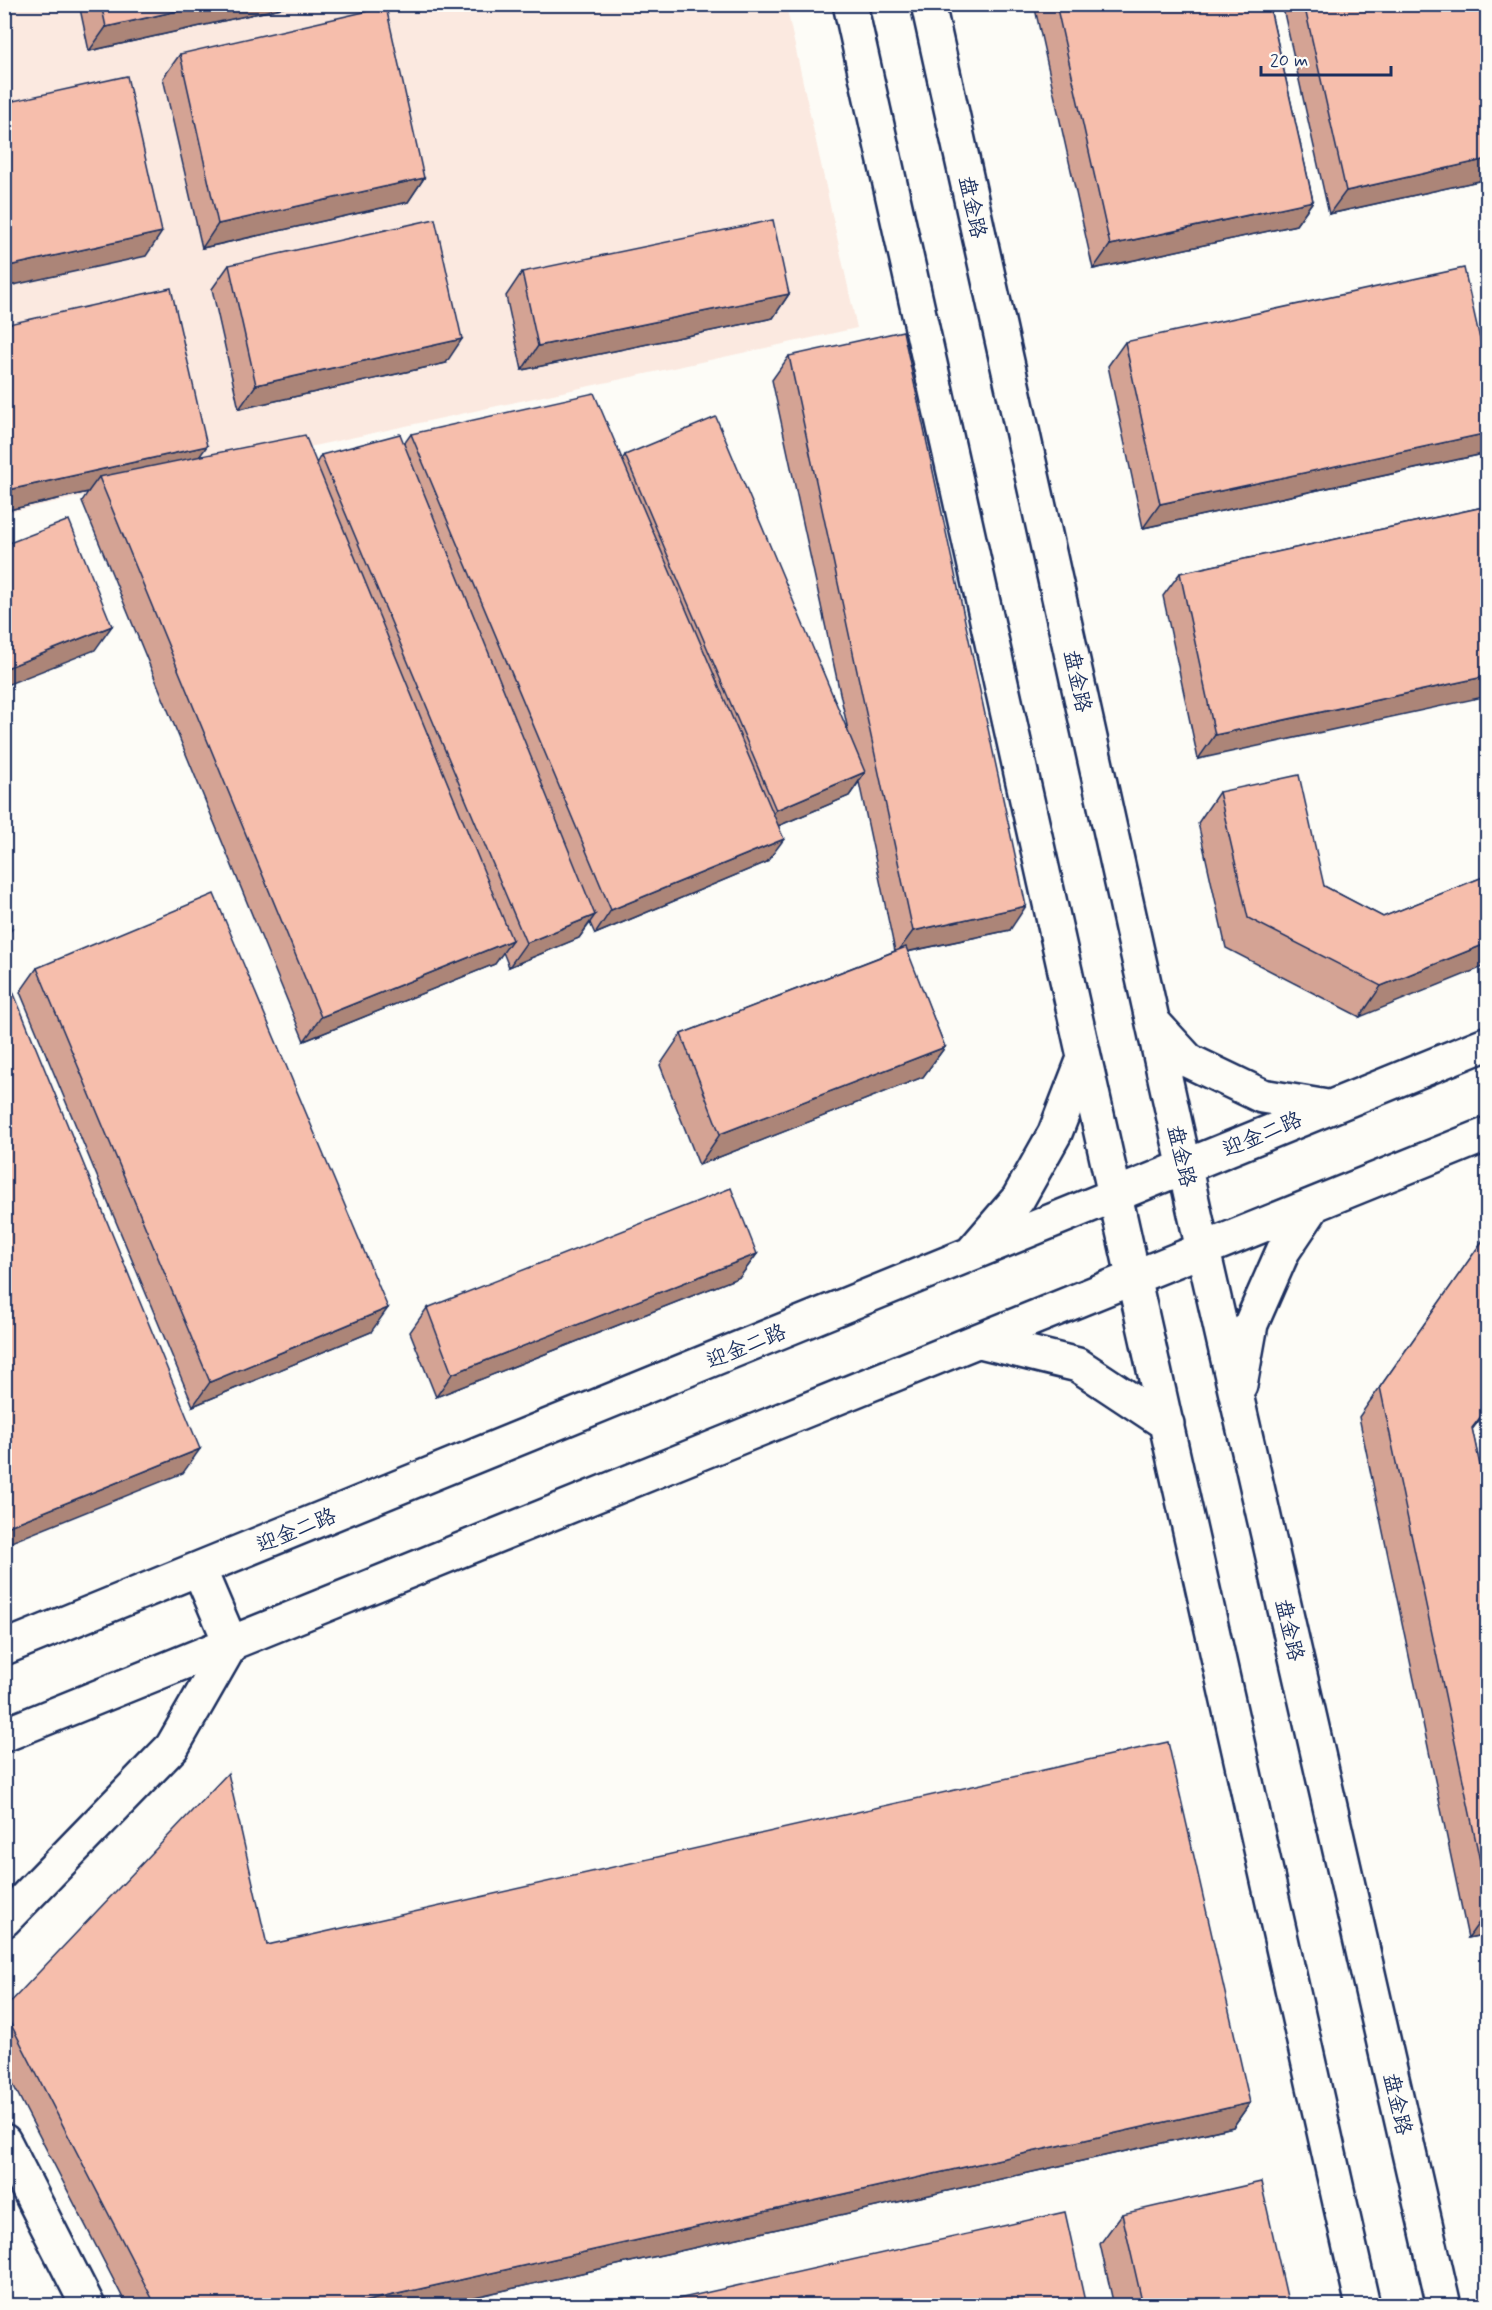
<svg xmlns="http://www.w3.org/2000/svg" width="1492" height="2310" viewBox="0 0 1492 2310" font-family="Mynerve,'LXGW WenKai TC',sans-serif">
<style>
.built{fill:#fbe9e0}
.lines{fill:none;stroke-linecap:round;stroke-linejoin:round}
.minor-casing{stroke:#1b2f5e;stroke-width:38}
.minor{stroke:#fdfcf7;stroke-width:33}
.wall{fill:#d4a394;stroke:#1b2f5e;stroke-width:1.5}
.shaded-wall{fill:#ac8578;stroke:#1b2f5e;stroke-width:1.5}
.building{fill:#f6beac;stroke:#1b2f5e;stroke-width:1.5}
.labels{text-anchor:middle;stroke-width:6;stroke-linejoin:round;paint-order:stroke}
.street-label{font-size:21px;fill:#1b2f5e;stroke:#fdfcf7}
</style>
<rect width="100%" height="100%" fill="#fdfcf7"/>
<filter id="ink" filterUnits="userSpaceOnUse"><feTurbulence type="fractalNoise" baseFrequency=".0167" numOctaves="2"/><feDisplacementMap in="SourceGraphic" scale="12" xChannelSelector="R" yChannelSelector="G"/><feConvolveMatrix kernelMatrix="1 2 1 2 8 2 1 2 1" color-interpolation-filters="sRGB"/></filter>
<g filter="url(#ink)">
<path class="built" d="M4,5H786L857,328L5,513Z"/>
<g class="lines">
<defs>
<path id="minor" d="M850,4C1019,772 1193,1538 1363,2306
M928,4L1203,1250L1444,2306
M1154,1023L1189,1061L1262,1096L1327,1107
M974,1250L1018,1199L1055,1133L1083,1061
M980,1341L1078,1365L1167,1424
M1240,1385L1251,1324L1283,1251L1314,1205
M4,1648L1488,1043
M4,1735L1488,1134
M4,1920L172,1747L231,1644L199,1569
M4,2141L88,2306"/>
</defs>
<use href="#minor" class="minor-casing"/>
<use href="#minor" class="minor"/>
</g>
<path class="wall" d="M79,4H299L89,51Z
M1034,4H1269L1313,201L1296,225L1093,269Z
M1282,4H1488V179L1329,214Z
M180,54L424,178L408,202L202,248L163,78Z
M229,265L446,363L239,409L212,289Z
M522,272L789,294L773,318L522,370L506,296Z
M4,325L199,456L317,462L321,455L404,444L411,434L622,460L625,455L848,730L772,380L789,356L1010,930L907,952L945,1047L923,1077L699,1165L660,1065L681,1034L895,951L859,782L849,796L778,826L767,862L595,934L590,923L579,938L509,967L503,952L495,964L304,1041L82,501L88,492L4,511Z
M1125,342L1488,375V448L1483,454L1143,528L1108,366Z
M1488,506L1198,759L1163,596L1180,573Z
M1219,792L1324,886L1383,917L1488,875L1360,1017L1226,948L1198,823Z
M37,968L371,1332L193,1406L20,992Z
M1488,1233V1409L1472,1429L1488,1503V1934L1468,1938L1359,1417Z
M757,1254L740,1277L436,1397L410,1332L427,1308Z
M267,1945L1250,2103L1233,2127L434,2306H127L4,2067V2009Z
M1122,2214L1289,2306H1114L1100,2244Z"/>
<path class="shaded-wall" d="M208,4H299L89,51L106,27Z
M1488,159V179L1329,214L1346,191Z
M424,178L408,202L202,248L218,224Z
M1313,201L1296,225L1093,269L1110,245Z
M162,232L146,256L4,287V267Z
M789,294L773,318L522,370L538,346Z
M462,339L446,363L239,409L256,385Z
M1488,433V448L1483,454L1143,528L1160,504Z
M207,446L190,470L99,477L88,492L4,511V491Z
M112,626L95,650L4,686V669Z
M1488,676V696L1198,759L1215,735Z
M865,772L849,796L759,834L776,810Z
M784,839L767,862L595,934L611,910Z
M1026,906L1010,930L896,954L913,931Z
M595,915L579,938L509,967L526,943Z
M12,929L4,940V932Z
M512,940L495,964L304,1041L321,1017Z
M1488,943V965L1360,1017L1381,986Z
M945,1047L923,1077L699,1165L720,1134Z
M757,1254L740,1277L436,1397L452,1374Z
M388,1308L371,1332L193,1406L210,1382Z
M1488,1407V1409L1450,1458L1472,1428Z
M200,1449L183,1473L4,1545V1528Z
M1488,1910V1934L1468,1938Z
M1250,2103L1233,2127L434,2306H344Z"/>
<path class="building" d="M101,4H208L106,27Z
M1056,4H1269L1313,201L1110,245Z
M1304,4H1488V159L1346,191Z
M386,7L424,178L218,224L180,54Z
M127,76L162,232L4,267V103Z
M435,219L462,339L256,385L229,265Z
M773,220L789,294L538,346L522,272Z
M1464,268L1488,375V433L1160,504L1125,342Z
M171,288L207,446L4,491V325Z
M903,331L1026,906L913,931L789,356Z
M594,393L784,839L611,910L411,434Z
M716,417L865,772L776,810L625,455Z
M400,434L595,915L526,943L321,455Z
M305,435L512,940L321,1017L99,477Z
M1488,506V676L1215,735L1180,573Z
M69,520L112,626L4,669V545Z
M1299,775L1324,886L1383,917L1488,875V943L1381,986L1248,918L1219,792Z
M214,894L388,1308L210,1382L37,968Z
M4,909L12,929L4,932Z
M906,947L945,1047L720,1134L681,1034Z
M5,972L200,1449L4,1528V973Z
M731,1188L757,1254L452,1374L427,1308Z
M1488,1233V1407L1472,1428L1488,1503V1899L1380,1387Z
M1168,1742L1250,2103L344,2306H156L4,2011V2009L228,1773L267,1945Z
M1261,2182L1289,2306H1143L1122,2214Z
M1065,2212L1086,2306H647Z"/>
</g>
<g class="labels">
<g class="street-label">
<text transform="translate(973 207) rotate(78)" y="7">盘金路</text>
<text transform="translate(1078 681) rotate(78)" y="7">盘金路</text>
<text transform="translate(1262 1134) rotate(-23)" y="7">迎金二路</text>
<text transform="translate(1182 1156) rotate(77)" y="7">盘金路</text>
<text transform="translate(746 1346) rotate(-22)" y="7">迎金二路</text>
<text transform="translate(296 1530) rotate(-22)" y="7">迎金二路</text>
<text transform="translate(1290 1630) rotate(77)" y="7">盘金路</text>
<text transform="translate(1398 2104) rotate(77)" y="7">盘金路</text>
</g>
</g>
<rect width="1492" height="2310" fill="none" stroke="#fdfcf7" stroke-width="24"/>
<rect x="12" y="12" width="1468" height="2286" fill="none" stroke="#1b2f5e" stroke-width="2" filter="url(#ink)"/>
<path d="M1261 66v9h130v-9" fill="none" stroke="#1b2f5e" stroke-width="3"/>
<text x="1270" y="66" font-size="18" fill="#1b2f5e" stroke="#fdfcf7" stroke-width="4.5" paint-order="stroke">20 m</text>
</svg>
